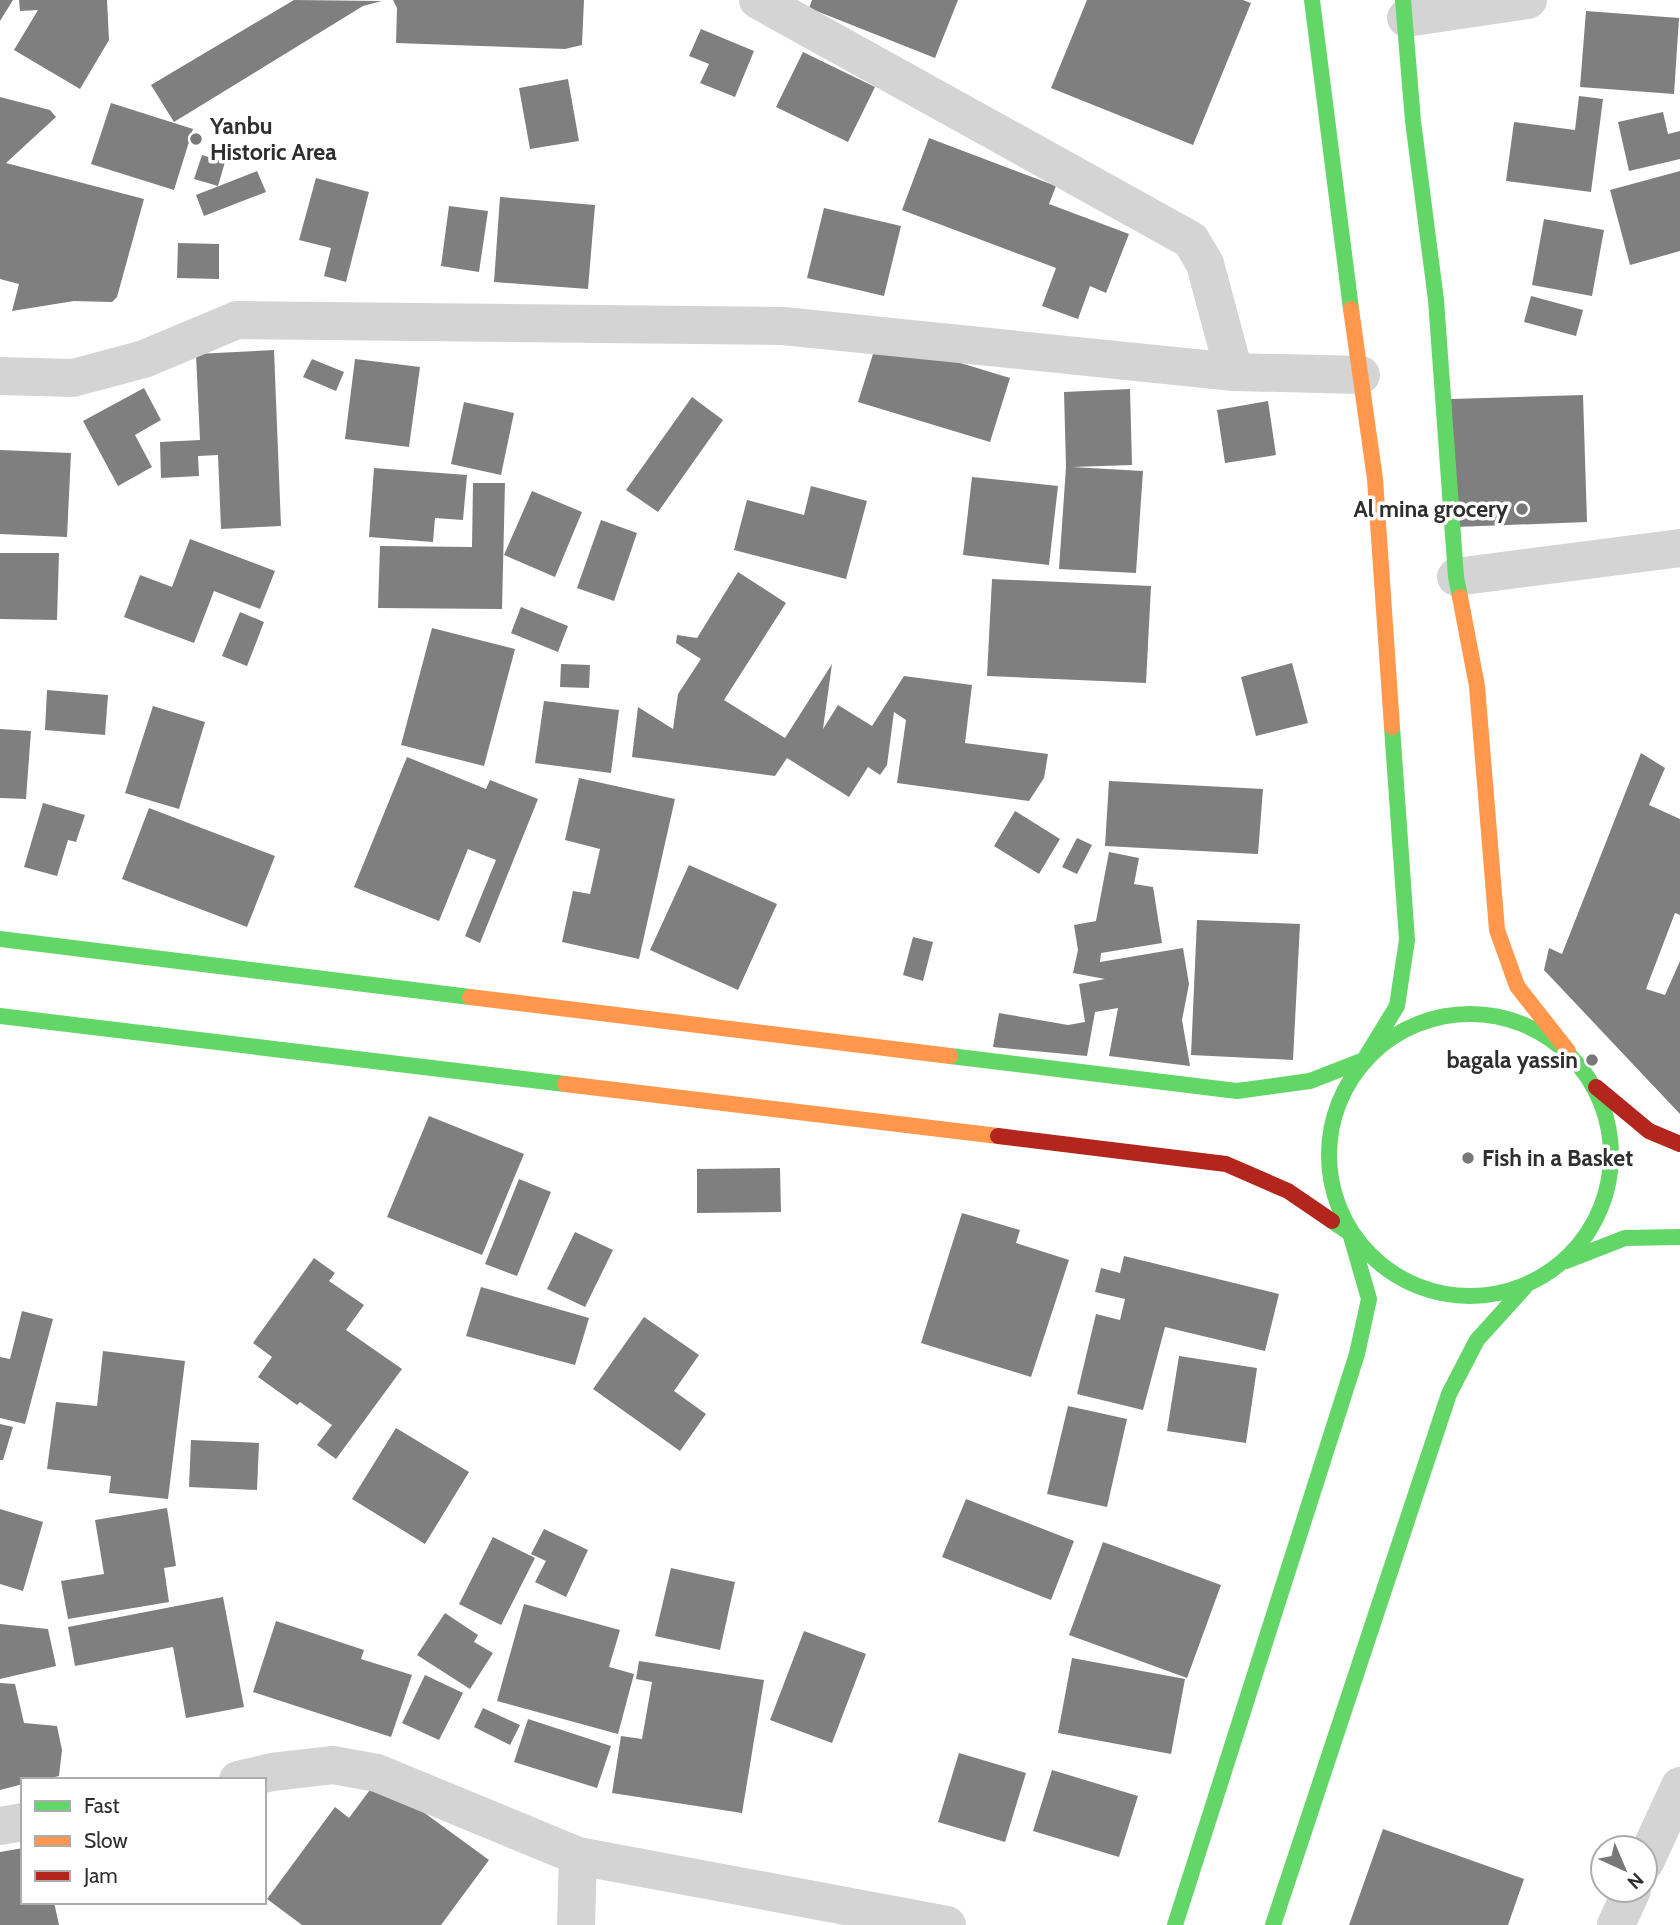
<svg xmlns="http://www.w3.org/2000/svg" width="1680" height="1925" viewBox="0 0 1680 1925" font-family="Cabin,sans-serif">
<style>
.building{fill:#7f7f7f}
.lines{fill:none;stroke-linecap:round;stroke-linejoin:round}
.street{stroke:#d4d4d4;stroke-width:38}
.fast{stroke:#63d668;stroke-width:16}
.slow{stroke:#ff974d;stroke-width:16}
.jam{stroke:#b3261e;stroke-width:16}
.poi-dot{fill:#787878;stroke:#fff;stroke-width:2.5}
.labels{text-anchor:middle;stroke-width:7;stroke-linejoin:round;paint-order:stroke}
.poi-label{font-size:23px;font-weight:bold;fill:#2f2f2f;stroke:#fff;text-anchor:start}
</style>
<rect width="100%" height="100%" fill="#fff"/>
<path class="building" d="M0,0H13L0,21Z
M19,0H107L109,40L80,89L14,50L38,10L20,11Z
M294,0L382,1L363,6L174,122L151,85Z
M393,0H584L582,45L565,49L396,43L397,8Z
M812,0H958L935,58L809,8Z
M1087,0H1243L1251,3L1193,145L1051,88Z
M1586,11L1679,18L1674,94L1580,87Z
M701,29L754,51L735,97L700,83L709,64L689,56Z
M803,52L875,87L848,142L776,107Z
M568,79L579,141L530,149L519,88Z
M1579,96L1603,99L1591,192L1506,181L1514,122L1575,130Z
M0,97L50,110L56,117L6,163L144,199L117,297L112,302L74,301L12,311L19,284L0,279Z
M111,103L193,129L174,190L91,164Z
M1663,112L1668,134L1680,131V159L1629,171L1618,122Z
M929,138L1056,186L1049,204L1129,234L1106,293L1090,286L1078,319L1042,306L1056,268L902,210Z
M202,155L225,162L218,186L194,179Z
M257,171L266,192L204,216L196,195Z
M1680,171V251L1630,265L1610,190Z
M316,178L369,192L346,282L324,276L331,248L299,240Z
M500,197L595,205L588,289L494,282Z
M449,206L488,211L479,272L441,266Z
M824,208L901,226L884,296L807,278Z
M1544,219L1604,230L1592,296L1532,285Z
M178,243L219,244V279L177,278Z
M1531,296L1583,310L1576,336L1524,322Z
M878,338L1010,378L990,442L858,402Z
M274,350L281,526L221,529L218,455L198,456L199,476L161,478L160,442L200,440L196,354Z
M312,359L344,372L336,391L303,377Z
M355,359L420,367L409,447L345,439Z
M144,388L161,420L135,435L152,467L118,486L83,421Z
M1130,389L1132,465L1072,467L1143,471L1136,573L1059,569L1066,467L1064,392Z
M1583,395L1587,522L1455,527L1451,399Z
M692,397L723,420L658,512L626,490Z
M1268,401L1276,455L1225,463L1217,410Z
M464,402L514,413L501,475L451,464Z
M0,450L71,453L67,537L0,534Z
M374,468L467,475L463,520L435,518L433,542L369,537Z
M972,477L1058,486L1049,565L963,555Z
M473,483H505L502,609L378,608L380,546L472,547Z
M811,486L867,501L846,579L734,550L747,500L804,515Z
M532,491L582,512L555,577L504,555Z
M601,520L637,533L614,601L577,588Z
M190,539L275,571L260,609L214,591L194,643L124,617L140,575L172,587Z
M0,553H59L57,620L0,619Z
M738,572L786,603L724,700L785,738L832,664L823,729L838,705L872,726L904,676L972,685L965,743L1048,754L1044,778L1029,801L897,783L906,720L894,712L887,765L880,775L868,767L849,797L787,758L775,776L632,757L638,707L673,729L678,694L701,659L676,643L677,635L697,638Z
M992,579L1151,586L1146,683L987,676Z
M521,607L568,626L558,652L511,633Z
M240,612L264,622L247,666L222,656Z
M432,628L515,649L484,766L401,745Z
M1292,663L1308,723L1256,736L1241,677Z
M561,664L590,665L589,688L560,687Z
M47,690L108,695L105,735L45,730Z
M544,701L619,710L611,773L535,763Z
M153,706L205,722L179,809L125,793Z
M0,729L31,731L26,799L0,798Z
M1641,753L1665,768L1649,805L1680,819V915L1675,913L1646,989L1665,995L1680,961V1114L1544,970L1549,948L1562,954Z
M407,757L486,789L490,780L538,799L480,943L465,936L496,860L468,849L439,921L354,887Z
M579,778L675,799L639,959L562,942L573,891L590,894L600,849L565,840Z
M1109,781L1263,789L1258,854L1105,846Z
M43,803L85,815L76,842L68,840L57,876L24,867Z
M149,808L275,856L247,927L122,879Z
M1015,811L1060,839L1039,874L994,846Z
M1077,838L1092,845L1077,874L1062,867Z
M1109,852L1139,858L1134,884L1153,887L1162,943L1101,953L1100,962L1183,948L1189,984L1182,1020L1190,1066L1109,1056L1118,1008L1095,1012L1087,1056L993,1047L999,1013L1068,1025L1085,1022L1079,984L1105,979L1073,973L1078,950L1074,925L1096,921Z
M689,865L777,904L738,990L650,950Z
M1197,920L1300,924L1293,1060L1191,1055Z
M913,937L933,942L923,981L903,975Z
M429,1116L524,1154L482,1255L387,1217Z
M780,1168L781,1212L697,1213V1169Z
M519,1179L551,1192L517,1276L485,1264Z
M962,1213L1020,1230L1016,1243L1069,1260L1031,1377L921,1343Z
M575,1232L613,1250L585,1307L547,1289Z
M1124,1256L1279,1294L1265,1351L1165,1327L1143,1410L1077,1394L1096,1314L1120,1320L1125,1299L1095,1292L1101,1268L1120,1273Z
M314,1258L335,1273L329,1281L364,1305L346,1330L402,1369L336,1459L317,1445L332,1425L300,1402L297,1405L258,1377L272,1357L253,1343Z
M481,1287L589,1318L575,1365L466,1336Z
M22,1311L53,1319L25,1424L0,1418V1357L10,1359Z
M644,1317L699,1355L674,1391L706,1414L680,1451L593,1389Z
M103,1351L185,1361L168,1499L109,1493L111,1476L47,1469L56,1402L97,1406Z
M1179,1356L1257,1368L1246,1443L1167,1431Z
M1068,1406L1127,1419L1107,1507L1047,1494Z
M0,1424L13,1427L3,1460H0Z
M396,1428L469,1472L425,1544L352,1499Z
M191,1440L259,1443L257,1490L189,1487Z
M966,1499L1074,1541L1051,1600L942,1557Z
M167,1508L176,1566L164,1568L169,1602L68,1619L61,1581L104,1574L95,1520Z
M0,1509L43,1522L23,1591L0,1584Z
M544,1529L588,1550L566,1597L535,1582L546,1561L531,1554Z
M493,1537L535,1558L501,1625L459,1604Z
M1103,1542L1221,1585L1187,1678L1069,1635Z
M671,1568L735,1582L720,1650L655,1636Z
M223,1597L244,1707L186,1718L173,1647L75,1666L68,1627Z
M524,1604L620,1630L609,1667L634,1674L618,1734L497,1701Z
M445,1613L478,1635L474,1642L493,1653L470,1689L417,1655Z
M276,1621L364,1650L361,1659L412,1675L391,1737L253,1692Z
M0,1624L48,1629L56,1666L0,1679Z
M804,1631L866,1654L832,1743L770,1720Z
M1072,1658L1185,1679L1171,1754L1058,1733Z
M639,1661L764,1680L742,1813L612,1793L621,1736L642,1739L652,1682L636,1679Z
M425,1675L463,1693L439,1740L402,1723Z
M0,1683L15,1684L24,1723L57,1726L62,1750L59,1776L43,1780H23V1784L0,1790Z
M483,1708L520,1725L510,1745L474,1727Z
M528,1719L611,1746L597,1788L514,1762Z
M959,1753L1026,1773L1005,1842L938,1822Z
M1052,1770L1138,1796L1119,1857L1033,1831Z
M378,1779L489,1860L441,1925H302L267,1899L335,1807L349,1818Z
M1383,1829L1524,1879L1508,1925H1349Z
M23,1848V1902H54L59,1925H0V1852Z"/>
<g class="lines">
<path class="street" d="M758,0L1191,240L1205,264L1234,372
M1406,18L1528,0
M0,376L73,378L144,359L237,320L783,326L1234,372L1361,375
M1456,577L1680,548
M238,1780L272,1772L333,1765L377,1773L578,1856L947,1925
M0,1826L23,1822
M1645,1862L1680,1786
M576,1925L578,1856
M1616,1925L1632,1890"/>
<path class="fast" d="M1312,0L1351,309
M1403,0L1413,121L1436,300L1456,577L1460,597
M0,939L470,997
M1329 1155a141 141 0 1 1 282 0a141 141 0 1 1-282 0Z
M0,1016L565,1084
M950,1056L1237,1091L1310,1081L1364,1060L1397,1006L1407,940L1392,727
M1566,1261L1625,1238L1680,1237
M1175,1925L1357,1354L1369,1299L1350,1233L1332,1221
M1273,1925L1449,1394L1477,1340L1525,1287"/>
<path class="slow" d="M1351,309L1375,479L1392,727
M1460,597L1477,686L1497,930L1517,986L1568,1051
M470,997L950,1056
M565,1084L998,1136"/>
<path class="jam" d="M1596,1087L1649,1131L1680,1144
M998,1136L1226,1164L1288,1191L1332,1221"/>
</g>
<g class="poi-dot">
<circle cx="196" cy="139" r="7"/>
<circle cx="1522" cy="509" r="7"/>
<circle cx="1592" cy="1060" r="7"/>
<circle cx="1468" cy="1158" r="7"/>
</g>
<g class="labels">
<g class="poi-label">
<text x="210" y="134">Yanbu<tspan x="210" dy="26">Historic Area</tspan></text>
<text x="1508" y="517" text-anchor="end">Al mina grocery</text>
<text x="1578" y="1068" text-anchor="end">bagala yassin</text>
<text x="1482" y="1166">Fish in a Basket</text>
</g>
</g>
<rect x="21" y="1778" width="245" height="126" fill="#ffffff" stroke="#acacac" stroke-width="2"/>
<rect x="35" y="1801" width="35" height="10" fill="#63d668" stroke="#acacac" stroke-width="2"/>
<text x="84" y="1813" font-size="21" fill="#2f2f2f">Fast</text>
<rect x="35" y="1836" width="35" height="10" fill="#ff974d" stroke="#acacac" stroke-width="2"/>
<text x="84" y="1848" font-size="21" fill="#2f2f2f">Slow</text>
<rect x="35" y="1871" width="35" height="10" fill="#b3261e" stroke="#acacac" stroke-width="2"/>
<text x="84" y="1883" font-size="21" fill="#2f2f2f">Jam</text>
<g transform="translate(1624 1869) rotate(136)"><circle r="33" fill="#ffffff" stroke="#acacac" stroke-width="2"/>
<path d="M0-5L12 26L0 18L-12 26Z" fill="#787878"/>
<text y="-10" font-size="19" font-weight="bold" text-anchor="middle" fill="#2f2f2f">N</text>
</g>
</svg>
